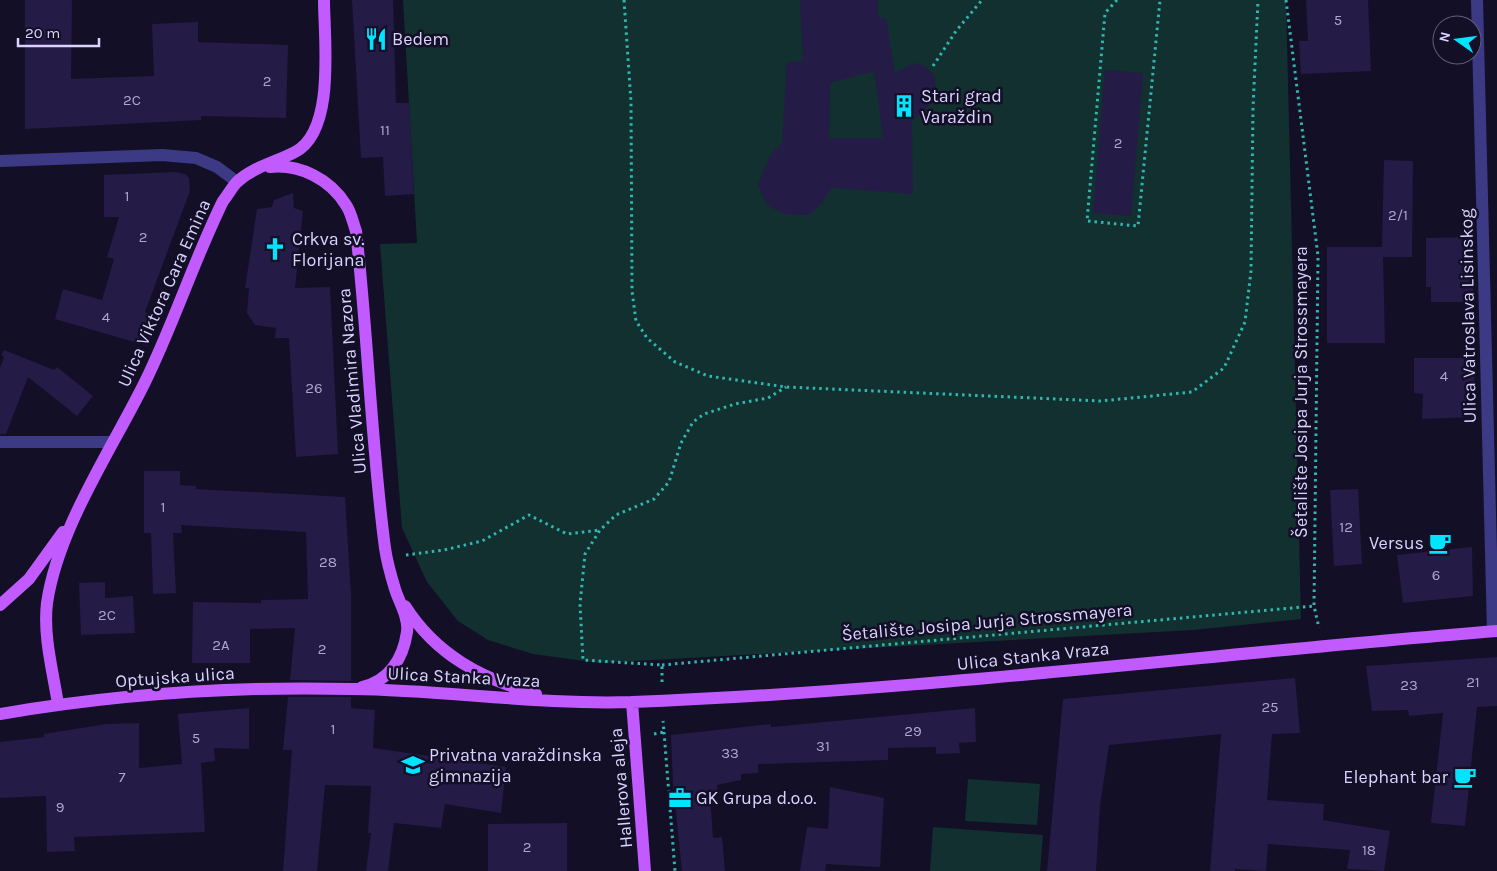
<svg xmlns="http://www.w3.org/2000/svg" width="1497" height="871" viewBox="0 0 1497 871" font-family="Karla,sans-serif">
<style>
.green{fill:#12302f}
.building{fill:#241b47;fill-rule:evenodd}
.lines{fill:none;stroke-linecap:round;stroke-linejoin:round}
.path{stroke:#2fb8b0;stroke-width:3;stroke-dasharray:2.5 4;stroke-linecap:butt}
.minor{stroke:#3d3a85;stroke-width:12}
.major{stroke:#c25bff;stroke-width:12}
.labels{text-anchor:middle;stroke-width:5;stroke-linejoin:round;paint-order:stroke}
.number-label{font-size:15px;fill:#aca6d1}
.poi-label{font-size:18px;fill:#d9d4ff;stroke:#130f26;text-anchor:start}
.street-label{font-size:18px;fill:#d9d4ff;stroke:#130f26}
</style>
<rect width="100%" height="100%" fill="#130f26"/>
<path class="green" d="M403,0H1286L1301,619L1193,630L599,663L533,654L488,640L458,621L427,582L402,528L380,244L417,243Z
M968,779L1040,784L1037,825L965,821Z
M933,827L1043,835L1040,871H930Z"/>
<path class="building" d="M25,0H72L71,79L154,76L152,24L198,22V42L288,45L286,118L201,116V120L25,129Z
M352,0H393L396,103H409L414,194L385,196L383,157L361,158Z
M800,0H878V17L886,19L895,73L914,63L925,66L934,76L936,88L932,103L912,121L913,194L832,188L820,205L809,215L784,214L767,205L758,185L770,155L782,143L787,62L803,61ZM874,71L883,138H829L830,83Z
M1306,0H1368L1371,71L1301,74L1299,41H1308Z
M1105,70L1143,73L1131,216L1093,213Z
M1384,160L1413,161L1412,257H1383L1385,343H1327V247H1382Z
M176,172L185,174L189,178L190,191L145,312L157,316L148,346L55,319L63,289L102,300L114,259L107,257L119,217H104V175Z
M293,193L294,208L303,211L295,288L330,287L338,454L296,457L289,338H275L276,328L255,325L247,313L249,288H245L257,209L272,207L274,200Z
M1473,237V302H1431V287H1426V238Z
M4,350L54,370L57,367L93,396L77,416L28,377L6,434H0V368L4,357L1,355Z
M1414,358H1474L1475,417L1422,419L1423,394L1414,393Z
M144,471H180V485L196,486V489L345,497L351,593V681L290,680L295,628L250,629V663H192L193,602L261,603V600L308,599L306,532L181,525L182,533H173L176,593L153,594L151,533H144Z
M1358,489L1362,564L1334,566L1330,490Z
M1472,547L1473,596L1403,603L1397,555Z
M105,582V598L133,596L135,633L81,635L79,583Z
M1497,657V706L1477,707L1465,826L1431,823L1443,713L1409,716L1408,710L1372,711L1366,666Z
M1295,678L1300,733L1272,734L1267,800L1324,804L1323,820L1390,831L1384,871L1347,869L1350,850L1268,844L1266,871L1235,869V871H1210L1221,734L1109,745L1100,806L1096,871H1047L1063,699Z
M288,697H351V708L375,710L373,748L506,767L501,813L445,804L441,828L394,823L388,871H366L371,833H368L371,786L325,785L317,871H283L292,750H283Z
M249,708V749L214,748L215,761L201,763L205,832L74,837L75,851L47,852L46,796L0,798V742L44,737V734L106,724L139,723V768L182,764L178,714Z
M975,708L976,742L959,743L960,753L936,754V747L888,748V760L758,764V773L741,774V780L717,785L718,794L710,795L713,838L722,837L725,871H682L673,784L671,735L771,724V727Z
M830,787L884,798L880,867L826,864L825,871H800L807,827L828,829Z
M567,823V871H488V824Z"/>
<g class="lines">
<path class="path" d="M624,0L631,102L632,291L636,321L647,338L675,362L708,376L786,387L1101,401L1192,392L1224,368L1245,322L1251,271L1253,108L1258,0
M1117,0L1105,13L1087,221L1138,226L1160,0
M1286,0L1318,256L1314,606L1319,628
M933,66L956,31L982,0
M406,555L444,550L482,541L529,515L567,534L600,530
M662,665L1314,606
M662,682V665L583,660L580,604L585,554L600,530L616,515L654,499L669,482L681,443L693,422L704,414L735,404L768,398L786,387
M664,732L675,871
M654,734L664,732L663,721"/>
<path class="minor" d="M1477,0L1493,631
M0,161L162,155L196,158L217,167L237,182
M0,442H113"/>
<path class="major" d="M270,167C300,164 330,179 346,205C351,212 353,223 356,231C368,336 371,443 385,548C387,562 391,576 395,589C399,602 409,618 407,632C403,659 389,681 362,687
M0,605L29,579L63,532
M405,606C436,655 482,679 536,694
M632,702L645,871
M58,704C53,672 43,636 47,603C58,528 112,449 145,382C174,323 194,260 223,201C228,195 232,187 237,182C253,167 276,162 295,152C336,131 324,39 324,0
M0,714C116,694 235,686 353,689C446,690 539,705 632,702C921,691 1209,654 1497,631"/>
</g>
<defs>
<symbol id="restaurant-bare" viewBox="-9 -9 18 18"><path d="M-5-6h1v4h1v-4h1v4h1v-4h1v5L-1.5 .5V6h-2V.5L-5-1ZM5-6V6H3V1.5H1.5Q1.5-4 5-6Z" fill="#00e5ff" stroke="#130f26" stroke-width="2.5" paint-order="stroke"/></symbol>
<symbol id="building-bare" viewBox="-9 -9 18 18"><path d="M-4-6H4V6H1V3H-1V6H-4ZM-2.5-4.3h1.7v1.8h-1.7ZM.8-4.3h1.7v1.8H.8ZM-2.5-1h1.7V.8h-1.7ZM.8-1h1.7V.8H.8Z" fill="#00e5ff" stroke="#130f26" stroke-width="2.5" paint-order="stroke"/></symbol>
<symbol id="church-bare" viewBox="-9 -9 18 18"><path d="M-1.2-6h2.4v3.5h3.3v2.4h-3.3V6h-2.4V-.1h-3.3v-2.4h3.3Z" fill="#00e5ff" stroke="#130f26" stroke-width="2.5" paint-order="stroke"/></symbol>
<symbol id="cafe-bare" viewBox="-9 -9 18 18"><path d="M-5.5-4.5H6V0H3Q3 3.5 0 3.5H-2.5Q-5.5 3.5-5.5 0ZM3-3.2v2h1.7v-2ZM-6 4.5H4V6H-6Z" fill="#00e5ff" stroke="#130f26" stroke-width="2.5" paint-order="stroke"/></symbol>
<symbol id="school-bare" viewBox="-9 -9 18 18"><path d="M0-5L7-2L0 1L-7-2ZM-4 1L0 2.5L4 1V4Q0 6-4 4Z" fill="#00e5ff" stroke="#130f26" stroke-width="2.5" paint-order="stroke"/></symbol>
<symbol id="office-bare" viewBox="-9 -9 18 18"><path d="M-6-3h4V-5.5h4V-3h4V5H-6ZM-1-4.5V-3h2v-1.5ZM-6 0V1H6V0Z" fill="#00e5ff" stroke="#130f26" stroke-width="2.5" paint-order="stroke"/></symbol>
</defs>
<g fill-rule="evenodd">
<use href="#restaurant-bare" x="360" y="23" width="32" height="32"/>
<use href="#building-bare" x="888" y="90" width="32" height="32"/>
<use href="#church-bare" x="259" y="233" width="32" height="32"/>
<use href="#cafe-bare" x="1424" y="527" width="32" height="32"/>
<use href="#school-bare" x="397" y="749" width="32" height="32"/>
<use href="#cafe-bare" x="1449" y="761" width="32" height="32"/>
<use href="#office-bare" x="664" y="782" width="32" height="32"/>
</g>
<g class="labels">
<g class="number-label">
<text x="1338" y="25">5</text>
<text x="267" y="86">2</text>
<text x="132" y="105">2C</text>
<text x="385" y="135">11</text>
<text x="1118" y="148">2</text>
<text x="127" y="201">1</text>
<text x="1398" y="220">2/1</text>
<text x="143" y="242">2</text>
<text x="106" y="322">4</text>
<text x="1444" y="381">4</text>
<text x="314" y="393">26</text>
<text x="163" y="512">1</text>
<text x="1346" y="532">12</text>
<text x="328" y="567">28</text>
<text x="1436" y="580">6</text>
<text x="107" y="620">2C</text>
<text x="221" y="650">2A</text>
<text x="322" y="654">2</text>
<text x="1473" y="687">21</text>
<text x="1409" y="690">23</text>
<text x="1270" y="712">25</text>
<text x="333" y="734">1</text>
<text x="913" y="736">29</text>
<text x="196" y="743">5</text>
<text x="823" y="751">31</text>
<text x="730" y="758">33</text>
<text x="122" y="782">7</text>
<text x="60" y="812">9</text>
<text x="527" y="852">2</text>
<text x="1369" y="855">18</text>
</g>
<g class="poi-label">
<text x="392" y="45">Bedem</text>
<text x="921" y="102">Stari grad<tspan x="921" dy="21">Varaždin</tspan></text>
<text x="292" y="245">Crkva sv.<tspan x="292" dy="21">Florijana</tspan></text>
<text x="1424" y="549" text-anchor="end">Versus</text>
<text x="429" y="761">Privatna varaždinska<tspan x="429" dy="21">gimnazija</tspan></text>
<text x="1448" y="783" text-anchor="end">Elephant bar</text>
<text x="696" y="804">GK Grupa d.o.o.</text>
</g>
<g class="street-label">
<text transform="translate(164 293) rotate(-66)" y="6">Ulica Viktora Cara Emina</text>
<text transform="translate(1468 316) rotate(-91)" y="6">Ulica Vatroslava Lisinskog</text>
<text transform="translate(352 381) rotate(-95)" y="6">Ulica Vladimira Nazora</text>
<text transform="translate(1301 392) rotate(-90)" y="6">Šetalište Josipa Jurja Strossmayera</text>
<text transform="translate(987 622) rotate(-5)" y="6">Šetalište Josipa Jurja Strossmayera</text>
<text transform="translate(1033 656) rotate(-6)" y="6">Ulica Stanka Vraza</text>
<text transform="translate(175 677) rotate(-4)" y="6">Optujska ulica</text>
<text transform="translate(464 677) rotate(3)" y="6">Ulica Stanka Vraza</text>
<text transform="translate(621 788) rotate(-95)" y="6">Hallerova aleja</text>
</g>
</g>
<g transform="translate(1457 40) rotate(284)"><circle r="24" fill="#130f26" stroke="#625e7d"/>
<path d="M0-4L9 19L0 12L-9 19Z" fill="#00e5ff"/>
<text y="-8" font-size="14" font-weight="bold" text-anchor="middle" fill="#d9d4ff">N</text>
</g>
<path d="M18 38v8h81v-8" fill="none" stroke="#d9d4ff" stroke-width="2.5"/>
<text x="25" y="38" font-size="15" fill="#d9d4ff" stroke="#130f26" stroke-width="4" paint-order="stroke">20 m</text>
</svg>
